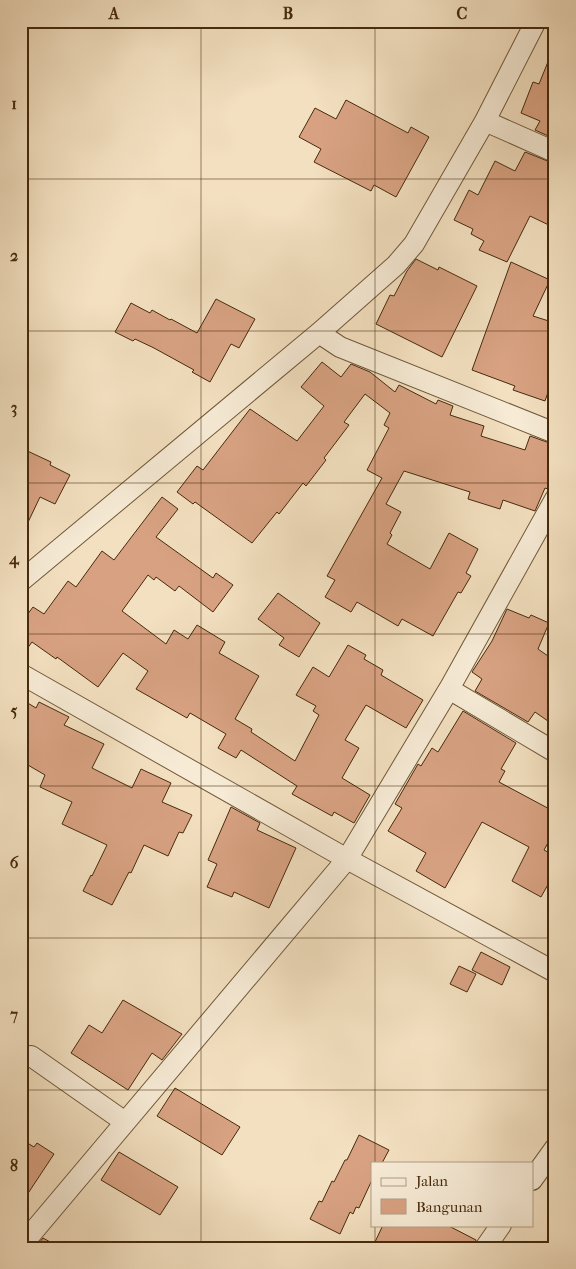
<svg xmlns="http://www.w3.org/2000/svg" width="576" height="1269" viewBox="0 0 576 1269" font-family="'IM FELL French Canon',serif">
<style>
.building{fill:#d8a282;stroke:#462a0c}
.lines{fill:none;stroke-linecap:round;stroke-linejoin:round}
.street-casing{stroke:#715839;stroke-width:22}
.street{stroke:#f7ebd6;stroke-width:20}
.grid{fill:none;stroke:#462a0c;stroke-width:1;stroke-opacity:0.55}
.neatline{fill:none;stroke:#462a0c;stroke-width:2}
.grid-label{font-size:16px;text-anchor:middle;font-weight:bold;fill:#462a0c}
</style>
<rect width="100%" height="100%" fill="#f3e0c0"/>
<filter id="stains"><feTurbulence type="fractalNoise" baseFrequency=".004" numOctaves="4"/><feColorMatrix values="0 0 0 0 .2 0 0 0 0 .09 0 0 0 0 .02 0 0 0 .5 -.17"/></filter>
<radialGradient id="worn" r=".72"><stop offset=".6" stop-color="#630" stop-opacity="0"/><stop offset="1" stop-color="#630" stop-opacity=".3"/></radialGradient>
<path class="building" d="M554,47H555V139L535,130L540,121L521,113L533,82L539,84Z
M346,100L408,133L411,127L429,137L396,197L374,185L371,191L314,162L321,149L299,137L315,108L336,119Z
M525,152L555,164V228L530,216L507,262L479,250L484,241L471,234L473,229L454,220L469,190L478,195L495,161L515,171Z
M416,259L438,270L439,267L477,286L442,357L376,324L390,295L394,296L407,271Z
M511,262L550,280L533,316L555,323V372L545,401L513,390L515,386L472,370Z
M216,299L255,319L239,348L231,344L210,382L192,372L194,370L154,348L135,339L133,341L115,332L131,303L150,313L152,310L170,320L171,319L197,333Z
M322,362L341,377L351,364L370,372L395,392L399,385L436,404L438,400L453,406L450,415L484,426L481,436L525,450L530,436L555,445V467L548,489L545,488L535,511L503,500L500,509L468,499L470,492L404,471L386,504L401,512L390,533L392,535L387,544L430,569L449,533L478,549L466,573L471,576L461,593L458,592L433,636L402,619L398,626L357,602L351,612L325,597L335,580L327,576L382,478L367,470L389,428L384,425L390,413L365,394L344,422L349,425L324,458L326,460L306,486L303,483L279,514L277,512L252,543L195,502L193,504L177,492L197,466L203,470L250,409L297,441L324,406L301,387Z
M21,448L51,462L50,465L70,475L55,504L40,497L21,537Z
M162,497L178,509L156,537L213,578L216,573L233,585L213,612L179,586L175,591L156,577L154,580L148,575L122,611L166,644L174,630L188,639L197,625L225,642L219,653L259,676L235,719L252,729L251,732L295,761L319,715L313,711L316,706L296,695L313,667L329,677L348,645L366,655L364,659L383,670L381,675L423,700L406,728L366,705L345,740L359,748L342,778L370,795L354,823L334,812L332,816L292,794L297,786L241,750L236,758L218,748L226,734L190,713L187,718L136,689L148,671L123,653L98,687L57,657L56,659L32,642L21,657V623L33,607L44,614L68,581L76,587L102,551L114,560Z
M278,593L320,623L299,657L279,645L284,638L258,619Z
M507,609L529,618L531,615L549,623L538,649L555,661V726L535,712L528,722L475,691L482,679L472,672L492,641Z
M21,699L36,708L39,702L69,717L64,725L104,744L92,768L132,788L141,769L171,783L162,802L192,815L183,833L179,832L168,856L144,845L131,873L129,872L112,905L83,891L91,875L92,876L107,845L62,824L72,802L40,787L45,775L21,761Z
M463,711L516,743L501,769L505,771L499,782L555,812V830L544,850L555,856V872L541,897L512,881L529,847L482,822L445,888L416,871L426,853L388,831L402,808L395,804L418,764L421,766L432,748L438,752Z
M231,807L260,823L257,830L296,848L269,908L234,892L232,897L207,887L217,864L208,860Z
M481,952L510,967L502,985L472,970Z
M459,966L476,974L467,992L450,984Z
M123,1000L182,1034L162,1060L152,1053L128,1090L71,1053L89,1025L102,1033Z
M175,1088L240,1127L222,1155L157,1116Z
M359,1135L389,1150L382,1163H372V1180L359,1208L356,1207L353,1214L350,1212L340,1234L310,1219L319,1201L322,1202L332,1181L334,1182L345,1160H347Z
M21,1139L34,1147L37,1143L54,1154L21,1204Z
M119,1152L178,1187L160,1215L101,1180Z
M383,1225H447L476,1240L473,1248H387L375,1242Z
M43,1238L61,1248H35Z"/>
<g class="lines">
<defs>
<path id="street" d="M485,121L555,152
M319,333L340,347L555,433
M21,581L319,333L396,265L414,244L485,121L536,21
M21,674L347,859L555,972
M449,689L555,752
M31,1056L125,1122
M532,1180L555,1148
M21,1246L347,859L449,689L555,499
M485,1248L501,1225"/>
</defs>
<use href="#street" class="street-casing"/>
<use href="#street" class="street"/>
</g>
<path class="grid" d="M201,21V1248M375,21V1163M21,179H555M21,331H555M21,483H555M21,634H555M21,786H555M21,938H555M21,1090H555M375,1225V1248"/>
<rect width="576" height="1269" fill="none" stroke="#f3e0c0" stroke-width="55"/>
<rect x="371" y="1162" width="162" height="65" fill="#f7ebd6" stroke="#b09e85"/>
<rect x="381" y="1178" width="25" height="8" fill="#f7ebd6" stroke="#b09e85"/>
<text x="416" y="1186" font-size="15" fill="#462a0c">Jalan</text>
<rect x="381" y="1199" width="25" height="15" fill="#d8a282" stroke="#b09e85"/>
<text x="416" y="1212" font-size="15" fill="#462a0c">Bangunan</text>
<rect x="28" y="28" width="520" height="1214" class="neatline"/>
<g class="grid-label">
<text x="114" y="19">A</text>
<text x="288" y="19">B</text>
<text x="462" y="19">C</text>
<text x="14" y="109">1</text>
<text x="14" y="261">2</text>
<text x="14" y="413">3</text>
<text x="14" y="564">4</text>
<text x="14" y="716">5</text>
<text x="14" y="868">6</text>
<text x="14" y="1020">7</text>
<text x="14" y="1171">8</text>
</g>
<rect width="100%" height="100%" filter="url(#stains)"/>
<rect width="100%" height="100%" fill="url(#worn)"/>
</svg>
